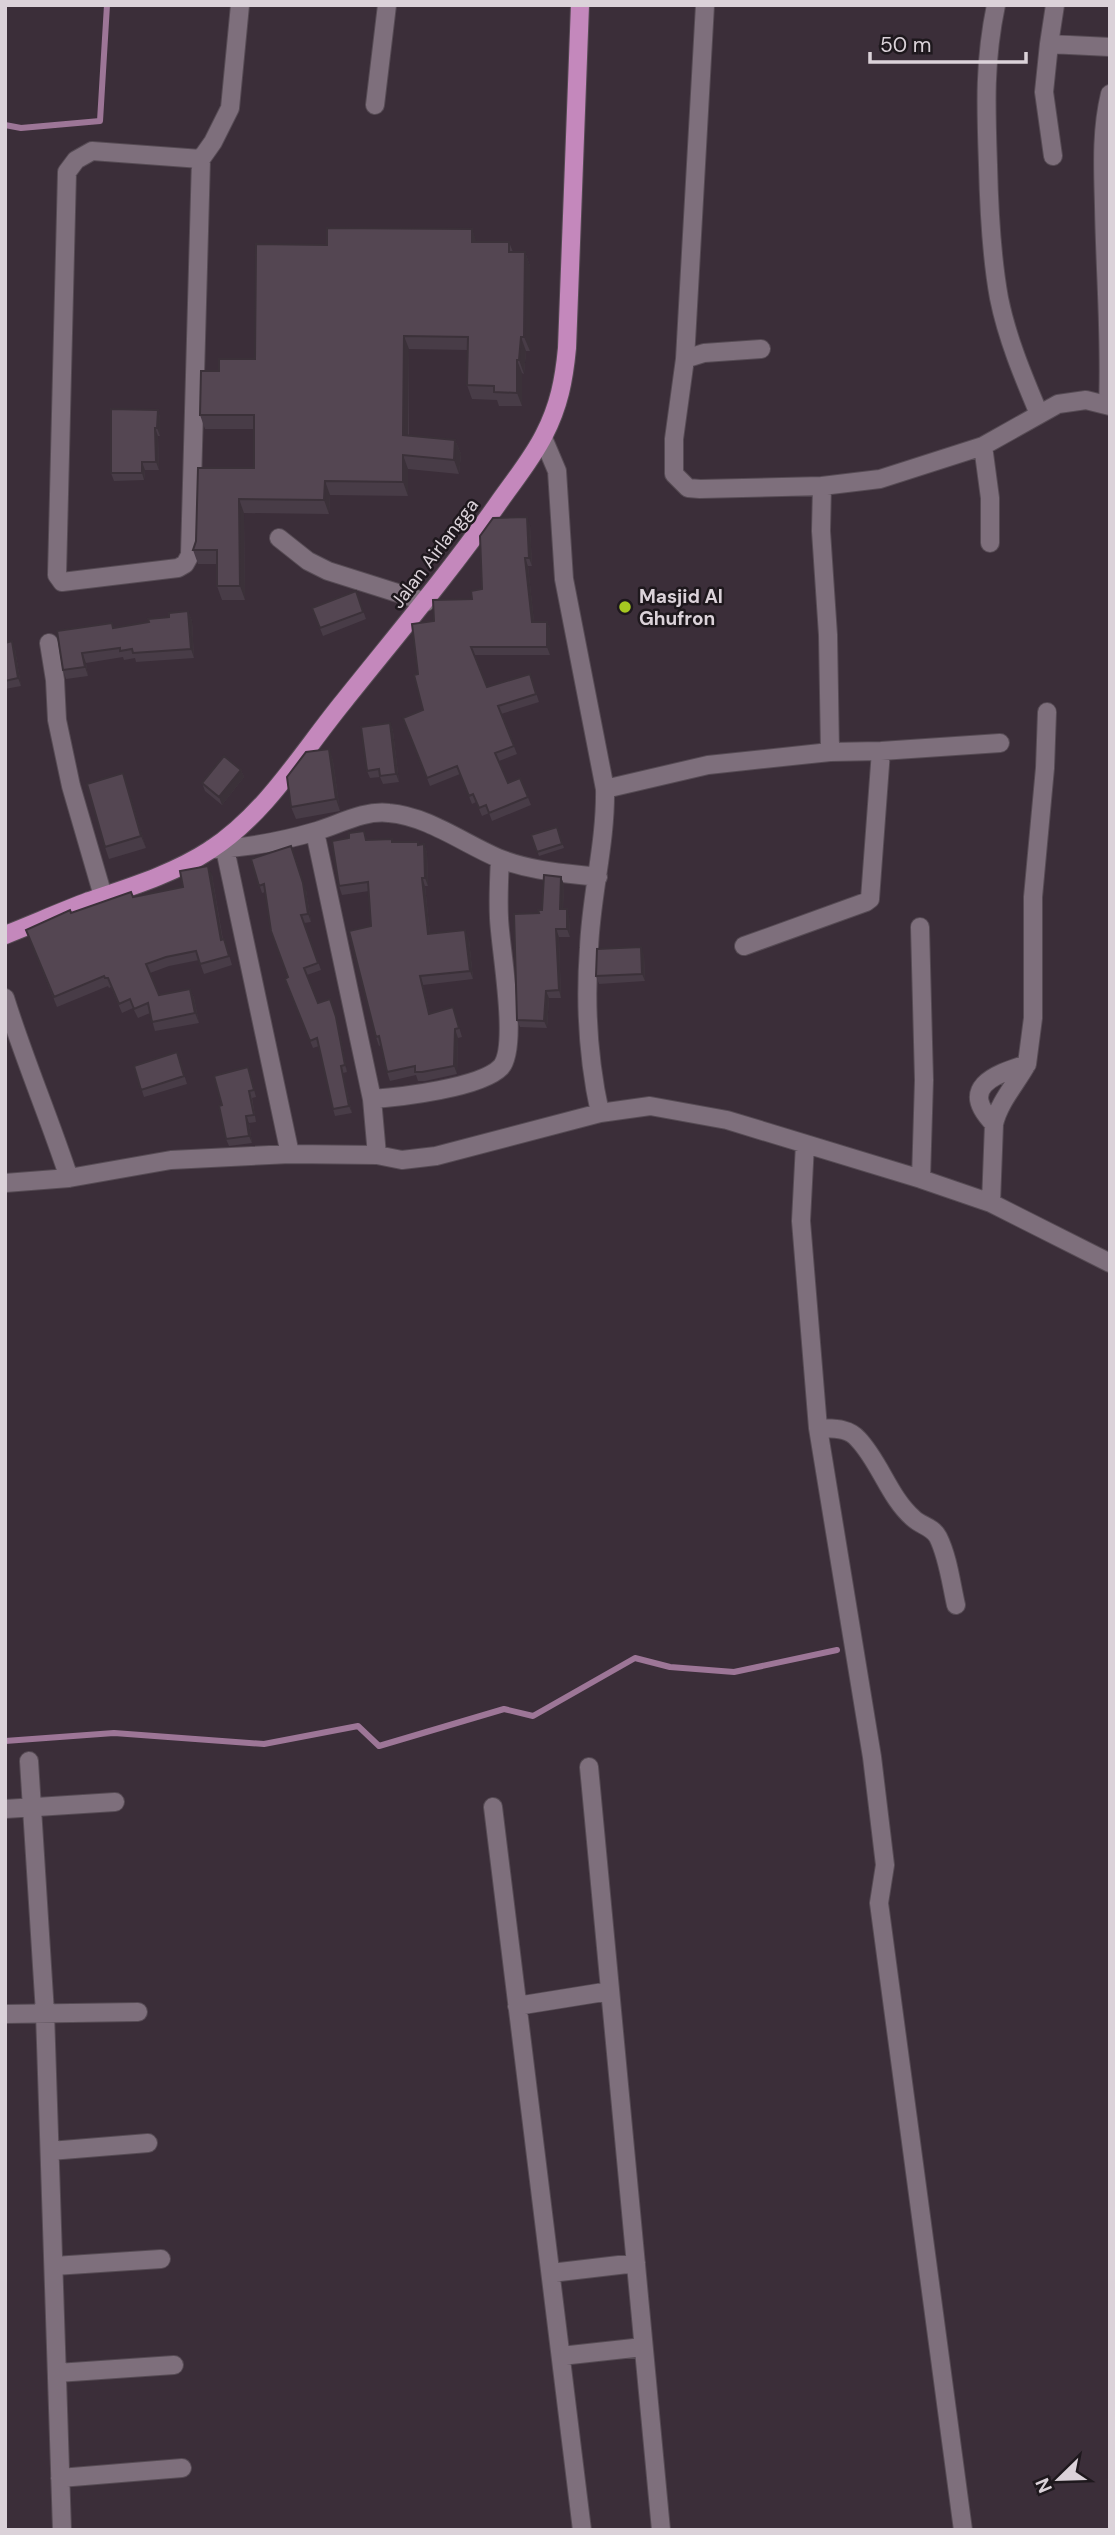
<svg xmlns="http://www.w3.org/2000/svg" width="1115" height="2535" viewBox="0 0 1115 2535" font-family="'DM Sans',sans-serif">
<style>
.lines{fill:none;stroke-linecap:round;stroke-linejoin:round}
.stream{stroke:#9d7697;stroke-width:6}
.minor-casing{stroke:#564b54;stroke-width:20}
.major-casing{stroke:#564b54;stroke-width:20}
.minor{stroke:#7e6f7c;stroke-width:18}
.major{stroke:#c488bc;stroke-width:18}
.wall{fill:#483c47}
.shaded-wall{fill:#3b3139}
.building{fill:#544652;stroke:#3b3139;stroke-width:2}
.poi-dot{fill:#a6c821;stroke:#1e181d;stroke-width:2.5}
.labels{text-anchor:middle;stroke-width:5;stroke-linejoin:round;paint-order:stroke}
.street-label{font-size:19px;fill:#dbd2d9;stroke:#1e181d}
.poi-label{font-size:19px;font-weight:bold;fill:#dbd2d9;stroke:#1e181d;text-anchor:start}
</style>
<rect width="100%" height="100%" fill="#3b2e39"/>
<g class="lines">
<path class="stream" d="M5,125L21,128L100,121L107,5
M5,1741L114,1733L264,1744L358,1726L379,1746L504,1709L533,1716L635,1658L670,1667L734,1672L837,1650"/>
<defs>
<path id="minor" d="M705,5L685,359L674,439V474L688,488L700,489L822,486L821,531L828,635L830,752
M996,5C984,62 986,108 988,165C989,209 991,254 999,298C1007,338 1023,376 1039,414
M1055,5L1049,44L1110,47
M1049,44L1044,92L1053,156
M375,105L387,5
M201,159L92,151L76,160L67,172L57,575L62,582L178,568L185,564L190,555L201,159L213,142L230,108L240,5
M685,359L704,353L761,349
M1108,405C1111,339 1105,272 1104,206C1103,168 1101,131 1110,94
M543,438L557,471L564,579L605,789C606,843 591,895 589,948C585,1003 588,1059 600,1113L650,1106L727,1120L921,1179L991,1203L1110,1263
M983,446L990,498V543
M822,486L880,479L983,446L1058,404L1086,400L1110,406
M279,538L308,561L328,571L426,602
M49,643L55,680L57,720L71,786L103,896
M605,789L708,765L830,752L881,751L1000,743
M315,832L372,1099L377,1155
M211,849C246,848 283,841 317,831C340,824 364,810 389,813C427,816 463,843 498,858C530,871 564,873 598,877
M225,849L290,1154
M920,927L924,1080L921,1179
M744,946L866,902L870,899L881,751
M5,998C24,1059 49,1117 69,1178
M372,1099C400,1097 481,1088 501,1067C519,1046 500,948 499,918C498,898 499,878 500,859
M994,1124C999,1102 1016,1084 1027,1064
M805,1144L801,1221L818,1428L872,1757L885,1865L879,1903L963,2530
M5,1183L69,1178L171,1160L290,1154L377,1155L402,1160L436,1156L600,1113
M991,1203L994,1124C959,1088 992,1075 1027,1064L1033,1018V897L1045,768L1047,712
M818,1428C832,1429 848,1427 858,1439C880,1462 889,1497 913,1518C921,1526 932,1526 938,1537C948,1557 951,1583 956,1605
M29,1761L45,2013L62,2530
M589,1767L661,2530
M493,1807L582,2530
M5,1809L115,1802
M517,2006L610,1991
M5,2014L138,2012
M50,2151L148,2143
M54,2266L161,2259
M551,2273L636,2263
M561,2356L643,2347
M57,2373L174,2365
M60,2478L182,2468"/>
<path id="major" d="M5,935C33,924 60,912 89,901C130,887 173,874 210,850C266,814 303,751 344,701C396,636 449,573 497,505C513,482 532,459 544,435C559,406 564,380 567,348L580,5"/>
</defs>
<use href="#minor" class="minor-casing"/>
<use href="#major" class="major-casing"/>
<use href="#minor" class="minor"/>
<use href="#major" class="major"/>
</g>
<path class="wall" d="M472,229L476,242H509L513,252H525L530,266V351H526L524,374L522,373V406H499L497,400L472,399L467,385L468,350L409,349V436L455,440L461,454L459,474L408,469V496L330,495L329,514L244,513L245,600H222L217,586V564H198L193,550L254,468V429H205L200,415L219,371L255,359L327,245Z
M158,410L160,418V436H158L159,470H145L144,480L114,481L111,473Z
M530,525L532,566H528L534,622H547L550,630V655H474L487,687L530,674L539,702L501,714L517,754L499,761L508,783L520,778L531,805L492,821L489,813L482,816L476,802L472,804L460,774L430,786L403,718L423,710L418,674L434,621L472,599L482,589Z
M356,591L366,619L323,636L312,608Z
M188,611L192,621L194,658L136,662L135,658L124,660L123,657L86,663L88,676L66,679L63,670L112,623L114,628L149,622Z
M5,643L15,649L21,686L5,689Z
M390,723L393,731L399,782L383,784L380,777L370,778L367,771Z
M329,749L333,761L340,811L296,819L291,807Z
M241,770L244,777L222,805L205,791L202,783Z
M123,773L146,848L109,859L105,847Z
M557,827L564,848L539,856L531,835Z
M367,840L393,842H418L419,845L424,844L427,853L428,886H425L430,934L469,939L473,979L423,985L430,1014L453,1007L462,1037L458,1038L457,1074L425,1081H418L416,1075L390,1081L387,1072L381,1045L379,1046L376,1037L371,926L369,891L342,895L339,886Z
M251,859L306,890L311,922L304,923L321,970L307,975L318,1003L330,999L338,1024L347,1072L343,1073L352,1113L335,1116L333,1109L319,1046L313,1048L285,979L288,977L265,892L262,893Z
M212,875L223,940L227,948L232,965L204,974L199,960L169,966L150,973L159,995L190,989L194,998L199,1023L155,1031L150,1013L138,1018L133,1008L122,1013L111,987L109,988L108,986L57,1007L26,930L71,913L133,897L183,887Z
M561,877L564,885L563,909L569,916L570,937H559L561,998H549L547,1028L520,1027L517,1020L539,913L542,910Z
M644,955L645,981L599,984L596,976Z
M177,1052L187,1084L144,1097L134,1066Z
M248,1067L256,1097L252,1098L256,1122L249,1123L252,1143L229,1146L226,1139L222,1105Z"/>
<path class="shaded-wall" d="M472,229L477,243L472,242Z
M525,252L530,266V351L524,337Z
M404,336L409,349L408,449L403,435Z
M521,337L526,351L524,374L519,360Z
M517,360L522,373V406L517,393Z
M158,410L160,418V436L157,428Z
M155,428L158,436L159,470L156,462Z
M455,440L461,454L459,474L454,460Z
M403,455L408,469V496L403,482Z
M142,462L145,470L144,480L142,473Z
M325,481L330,495L329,514L324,500Z
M239,499L244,513L245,600L240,586Z
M527,517L530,525L532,566L529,558Z
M525,558L528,566L535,630L532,622Z
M188,611L192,621L194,658L191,649Z
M547,622L550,630V655L547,647Z
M12,641L15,649L21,686L18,678Z
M82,653L86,663L88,676L85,667Z
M390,723L393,731L399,782L396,774Z
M329,749L333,761L340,811L336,799Z
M241,770L244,777L222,805L219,797Z
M123,773L127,785L146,848L141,836Z
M424,844L427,853L428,886L425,878Z
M291,846L306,890L311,922L308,914Z
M208,866L212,875L224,949L221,940Z
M561,877L564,885L563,916L560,909Z
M422,878L425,886L431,943L428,934Z
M567,909L569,916L570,937L567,929Z
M556,929L559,937L561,998L559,990Z
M465,930L469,939L473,979L470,971Z
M641,947L644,955L645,981L642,974Z
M420,976L423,985L432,1023L429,1014Z
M190,989L194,998L199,1023L195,1013Z
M546,991L549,998L547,1028L544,1021Z
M336,1017L338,1024L347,1072L345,1065Z
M455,1029L458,1038L457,1074L454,1066Z
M341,1066L343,1073L352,1113L349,1106Z
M246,1116L249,1123L252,1143L249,1136Z"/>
<path class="building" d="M327,228L472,229V242H509V252H525L524,337H521L519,360H517V393L494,392V386L467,385L468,337L404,336L403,435L455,440L454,460L403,455V482L325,481L324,500L239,499L240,586H217V550H193L196,541L198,468H254V415H200L201,371H219V359H255L256,244L327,245Z
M111,409L158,410L157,428H155L156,462H142V473H111Z
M527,517L529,558H525L532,622H547V647H471L487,687L530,674L536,694L498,706L514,746L495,753L508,783L520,778L528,797L489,813L486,805L479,808L473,794L469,796L457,766L427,778L403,718L423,710L414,675L418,674L412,624L434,621L433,600L472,599L471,591L482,589L480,536L493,518Z
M356,591L363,612L320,628L312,608Z
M188,611L191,649L133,653L132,649L120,651V648L82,653L85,667L63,670L57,631L112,623L113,628L149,622L148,619L169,617V613Z
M12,641L18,678L5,681V643Z
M390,723L396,774L380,776L379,769L367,771L361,727Z
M329,749L336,799L291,807L287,777L306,752Z
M224,756L241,770L219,797L202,783Z
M123,773L141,836L105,847L87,784Z
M557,827L562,844L537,852L531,835Z
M364,831L366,840L392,839V842H418V845L424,844L425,878H422L428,934L465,930L470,971L420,976L429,1014L453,1007L459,1028L455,1029L454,1066L422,1072H415V1066L387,1072L379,1036L376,1037L349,931L371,926L368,882L339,886L332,841L349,838V833Z
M291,846L303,883L308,914L301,915L318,963L304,968L318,1003L330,999L336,1017L345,1065L341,1066L349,1106L333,1109L317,1038L310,1041L285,979L288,977L271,931L264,884L259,886L251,859Z
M208,866L221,940L224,939L229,956L200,964L196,951L166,957L146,964L159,995L190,989L195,1013L152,1022L148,1003L134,1009L130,999L119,1004L108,978H105L104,976L54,997L26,930L70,910L71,913L131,892L133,897L183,887L180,871Z
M544,875L561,877L560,909H567V929H556L559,990L546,991L544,1021L517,1020L514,914L539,913L538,910H542Z
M641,947L642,974L596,976L597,949Z
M177,1052L184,1076L141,1090L134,1066Z
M248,1067L254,1090L249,1091L254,1115L246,1116L249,1136L226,1139L219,1106L222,1105L214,1076Z"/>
<circle class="poi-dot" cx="625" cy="607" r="7"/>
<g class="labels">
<g class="street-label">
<text transform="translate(434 553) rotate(-53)" y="7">Jalan Airlangga</text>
</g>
<g class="poi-label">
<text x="639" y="603">Masjid Al<tspan x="639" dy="22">Ghufron</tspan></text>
</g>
</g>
<rect width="1115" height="2535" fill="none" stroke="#dbd2d9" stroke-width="14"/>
<g transform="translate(1059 2479) rotate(247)" stroke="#1e181d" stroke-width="5" paint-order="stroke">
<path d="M0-5L12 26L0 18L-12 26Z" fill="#dbd2d9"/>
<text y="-10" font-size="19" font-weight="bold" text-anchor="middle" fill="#dbd2d9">N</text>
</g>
<path d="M870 52v10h156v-10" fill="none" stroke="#dbd2d9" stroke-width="3.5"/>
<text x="880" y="52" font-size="21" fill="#dbd2d9" stroke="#1e181d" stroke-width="5" paint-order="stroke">50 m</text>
</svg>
